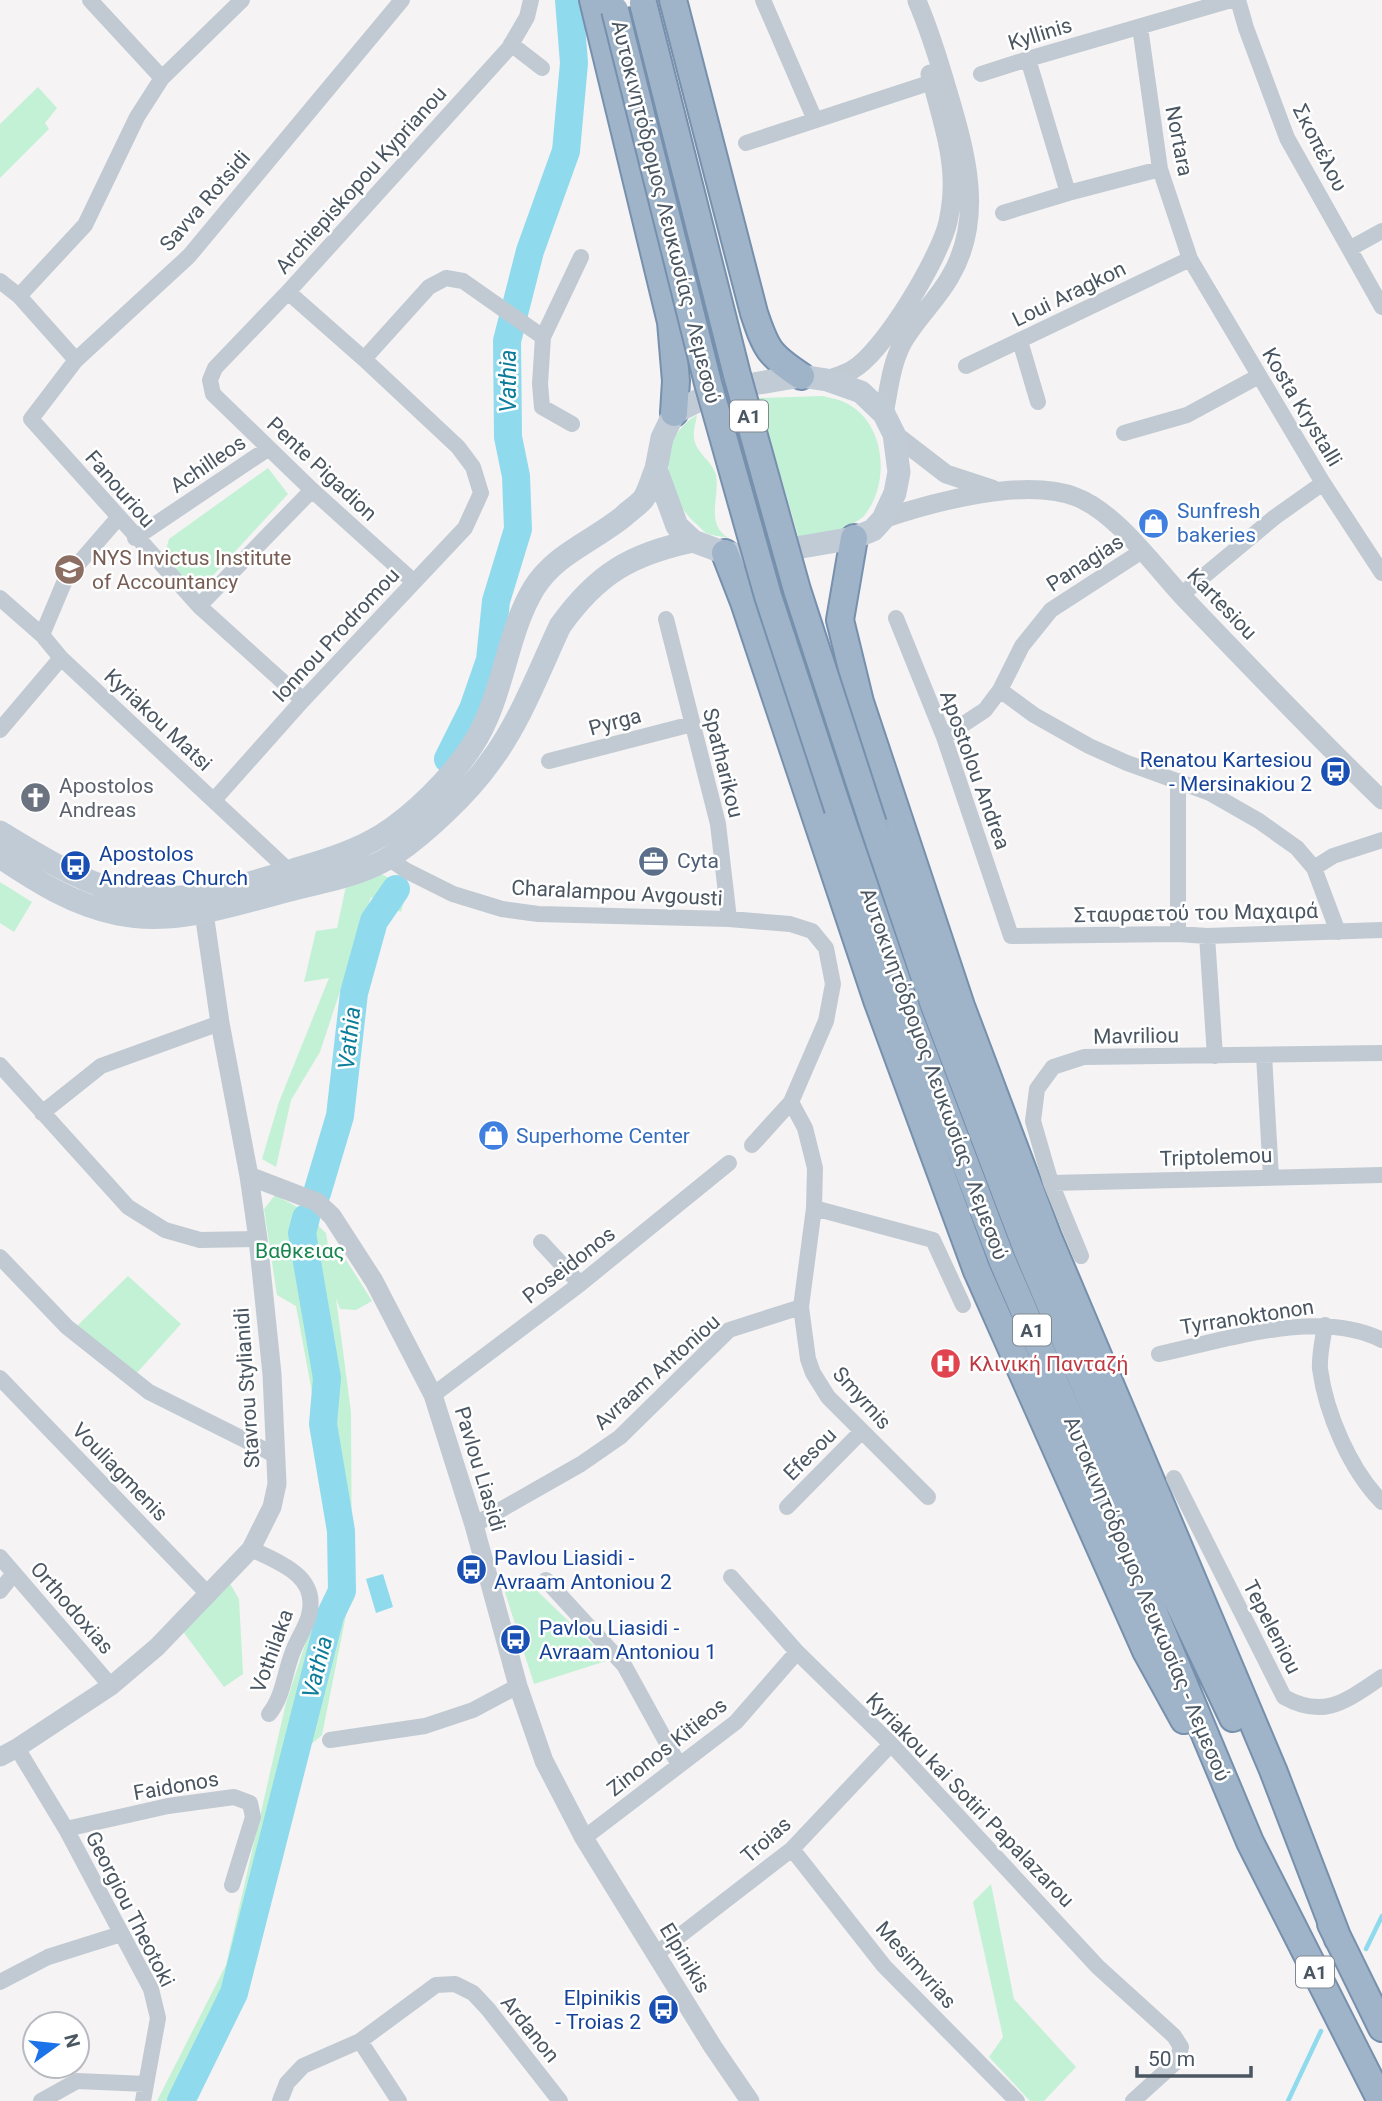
<svg xmlns="http://www.w3.org/2000/svg" width="1382" height="2101" viewBox="0 0 1382 2101" font-family="Roboto,sans-serif">
<style>
.green{fill:#c3f1d5}
.water{fill:#90daee}
.lines{fill:none;stroke-linecap:round;stroke-linejoin:round}
.stream{stroke:#90daee;stroke-width:4.5}
.river{stroke:#90daee;stroke-width:28}
.trunk-casing{stroke:#7690ad;stroke-width:30}
.minor{stroke:#c1cad2;stroke-width:16}
.tertiary{stroke:#c1cad2;stroke-width:19}
.secondary{stroke:#c1cbd6;stroke-width:23}
.trunk{stroke:#9fb4c9;stroke-width:26}
.trunk-bridge-casing{stroke:#7690ad;stroke-width:30;stroke-linecap:butt}
.trunk-bridge{stroke:#9fb4c9;stroke-width:26}
.labels{text-anchor:middle;stroke-width:5;stroke-linejoin:round;paint-order:stroke}
.shield{fill:#fff;stroke:#808990;stroke-width:2}
.shield-label{font-size:19px;font-weight:bold;fill:#4a5661}
.street-label{font-size:21px;fill:#4a5661;stroke:#fff}
.shop-label{font-size:21px;fill:#366cbe;stroke:#fff;text-anchor:start}
.education-label{font-size:21px;fill:#785e54;stroke:#fff;text-anchor:start}
.transit-label{font-size:21px;fill:#164399;stroke:#fff;text-anchor:start}
.worship-label{font-size:21px;fill:#5b616d;stroke:#fff;text-anchor:start}
.service-label{font-size:21px;fill:#4e5e75;stroke:#fff;text-anchor:start}
.park-label{font-size:21px;fill:#17864f;stroke:#fff}
.health-label{font-size:21px;fill:#be3a42;stroke:#fff;text-anchor:start}
.water-label{font-size:23px;font-style:italic;fill:#0c7c9b;stroke:#fff}
</style>
<rect width="100%" height="100%" fill="#f5f3f3"/>
<path class="green" d="M38,87L57,108L45,123L49,129L0,178V124Z
M823,396C829,398 838,399 844,402C886,421 891,483 864,516C860,521 828,537 821,538C814,540 805,539 799,539L758,398Z
M697,415C696,422 693,430 694,437C695,453 712,460 716,475C720,497 705,523 728,538C721,536 712,536 706,533C702,530 698,525 694,522C663,492 655,440 697,415Z
M268,468L288,494L209,580L189,584L163,560L169,539Z
M381,874L408,887L401,912L371,897L320,1052L291,1100L276,1167L262,1159L279,1102L329,978L304,982L316,931L337,928L346,886Z
M0,882L32,902L14,932L0,923Z
M275,1195L301,1209L326,1233L330,1257L338,1247L372,1301L356,1310L340,1309L336,1298L351,1412L352,1585L322,1735L307,1748L252,1969L191,2101H157L226,1965L286,1703L316,1611L337,1584L311,1387L296,1306L277,1295L264,1209Z
M128,1276L181,1324L134,1376L76,1327Z
M229,1582L239,1599L243,1674L224,1687L182,1630Z
M531,1585L609,1660L534,1684L504,1589Z
M991,1884L1014,1999L1076,2067L1044,2101H1030L989,2057L1003,2037L973,1902Z"/>
<path class="water" d="M383,1574L393,1607L376,1613L366,1579Z"/>
<g class="lines">
<path class="stream" d="M1366,1949L1382,1916
M1288,2101L1321,2031"/>
<path class="river" d="M448,759L473,709L490,660L496,601L518,529L516,476L508,437L507,341L530,251L566,151L574,63L569,0
M317,1193L340,1116L354,993L374,921L396,889
M181,2101L234,1993L330,1616L342,1591L341,1531L323,1424L327,1378L302,1233L306,1218"/>
<defs>
<path id="trunk" d="M593,0L671,322L676,381L674,413
M673,0L754,313C766,349 769,355 801,376
M854,538L840,620L860,702L961,1006L1048,1237L1273,1770L1338,1939
M725,553L744,602L877,1000L977,1271L1146,1651L1184,1720
M838,809L908,1013L1002,1260L1145,1591L1250,1842L1381,2101
M873,824L934,1005L1027,1250L1168,1581L1233,1718
M1331,1924L1382,2028"/>
</defs>
<use href="#trunk" class="trunk-casing"/>
<path class="minor" d="M90,0L162,78
M763,0L815,120
M1238,0L1246,28L1287,138L1382,307
M1140,27L1160,169L1190,259L1323,483L1382,573
M511,44L542,68
M1028,59L1068,193
M981,74L1028,59L1231,0
M746,143L932,82
M1003,213L1068,193L1160,169
M1351,248L1382,231
M0,281L19,296L76,360
M19,296L85,225L137,117L162,78L242,0
M1020,341L1038,402
M364,359L429,287L446,278L463,281L543,337
M966,366L1190,259
M572,424L542,407L540,384L543,337L581,257
M1124,433L1187,415L1259,376
M135,538L269,448
M414,582L312,490L213,394L210,380L215,368L288,292L509,48L527,17L531,0
M1181,595L1275,517L1323,483
M0,598L42,635L61,658L289,871
M199,606L312,490
M896,618L944,737L1011,936L1178,934L1207,936L1382,930
M666,619L718,824L729,919
M42,635L66,578L118,518
M1000,690L1034,715L1089,746L1127,763L1210,793L1259,821L1297,848L1314,868L1338,932
M303,700L199,606L31,419L76,360L189,256L402,0
M0,730L61,658
M944,737L985,710L1000,690L1022,646L1051,610L1142,551
M549,761L692,724
M214,800L303,700L465,528L481,493L473,467L458,447L364,359L288,292
M388,858L407,871L453,894L502,909L538,914L729,919L790,924L812,931L826,948L833,984L826,1021L791,1102L752,1145
M1314,868L1333,856L1382,840
M1178,934V781
M1207,936L1215,1056
M1264,1055L1271,1177
M0,1065L128,1207L165,1230L200,1240L258,1239
M791,1102L805,1128L815,1168L814,1208L801,1307L808,1359L813,1373L828,1397L928,1497
M42,1113L101,1066L220,1023
M1051,1183L1382,1175
M814,1208L933,1240L963,1305
M541,1242L580,1284
M1081,1256L1051,1183L1033,1121L1037,1089L1053,1067L1084,1057L1382,1053
M0,1257L67,1327L149,1392L275,1455
M1325,1325C1323,1339 1319,1355 1320,1369C1326,1413 1350,1470 1382,1502
M1159,1354C1226,1340 1319,1308 1382,1340
M0,1378L209,1595
M433,1395L580,1284L729,1163
M1174,1478L1284,1697C1325,1720 1347,1700 1382,1677
M787,1507L862,1431
M474,1525L581,1464L620,1437L729,1330L801,1307
M251,1549C280,1563 319,1576 309,1615C306,1628 296,1641 292,1654C284,1675 283,1697 269,1714
M0,1557L111,1686
M731,1577L797,1652L891,1744L1098,1967L1174,2036L1181,2047L1177,2061L1133,2101
M546,1580L624,1665L679,1765
M0,1591L14,1573
M330,1740L425,1726L473,1710L518,1686
M17,1748L66,1829L151,1989L158,2018L143,2101
M66,1829L168,1806L234,1797L250,1803L253,1817L232,1885
M584,1838L736,1722L797,1652
M792,1849L884,1966L1017,2101
M656,1954L792,1849L891,1744
M0,1982L48,1957L121,1934
M360,2041L399,2101
M41,2101L77,2081L146,2084
M280,2101L287,2083L303,2066L360,2041L436,1985L455,1984L473,1993L488,2009L560,2101"/>
<path class="tertiary" d="M827,380C835,377 845,374 852,370C883,353 940,257 948,222C950,212 952,201 952,190C954,152 939,111 930,74
M884,414C889,389 891,364 903,342C916,319 937,300 950,277C985,218 966,153 948,92C939,61 930,31 917,1
M894,434L946,474L992,489
M883,519C933,502 1025,477 1076,497C1116,512 1155,567 1184,598C1249,666 1314,734 1382,800
M249,1176L317,1202L332,1216L374,1281L433,1395L474,1525L518,1686L544,1761L584,1838L713,2047L750,2101
M0,1757L17,1748L111,1686L157,1647L251,1549L272,1507L277,1484L272,1374L258,1239L249,1176L220,1023L202,899"/>
<path class="secondary" d="M801,376L827,380L861,392L884,414L894,434L899,472L895,493L883,519L873,530L854,538L750,556L725,553L693,541L677,526L656,469L662,438L674,413L705,397L753,384Z
M0,832C43,858 83,884 133,895C183,905 236,887 284,873C318,862 351,854 382,835C414,815 452,777 472,746C504,698 505,636 534,588C556,553 594,541 624,516C630,510 639,505 644,498C649,490 652,478 656,469
M0,857C37,882 74,905 118,914C176,926 235,904 290,890C325,881 364,875 395,854C426,833 468,793 490,762C520,722 539,671 560,626C597,574 631,554 693,541"/>
<use href="#trunk" class="trunk"/>
<defs>
<path id="trunk-bridge" d="M643,3L737,375L797,590L873,824
M615,10L708,383L768,596L838,809"/>
</defs>
<use href="#trunk-bridge" class="trunk-bridge-casing"/>
<use href="#trunk-bridge" class="trunk-bridge"/>
</g>
<defs>
<symbol id="shop-disc" viewBox="-11 -11 22 22"><circle r="9.5" fill="#3f7fe0" stroke="#fff"/><path d="M-5-2.5h2.3a2.7 3.5 0 0 1 5.4 0H5L5.5 6h-11ZM-1.5-2.5h3a1.5 2.3 0 0 0-3 0Z" fill="#fff"/></symbol>
<symbol id="school-disc" viewBox="-11 -11 22 22"><circle r="9.5" fill="#8d6e63" stroke="#fff"/><path d="M0-5L7-2L0 1L-7-2ZM-4 1L0 2.5L4 1V4Q0 6-4 4Z" fill="#fff"/></symbol>
<symbol id="bus-disc" viewBox="-11 -11 22 22"><circle r="9.5" fill="#1a4fb4" stroke="#fff"/><path d="M-5-6H5V4H4V6H2V4H-2V6H-4V4H-5ZM-3.5-4V0h7V-4ZM-3.5 1.2v1.5H-2V1.2ZM2 1.2v1.5H3.5V1.2Z" fill="#fff"/></symbol>
<symbol id="church-disc" viewBox="-11 -11 22 22"><circle r="9.5" fill="#6b7280" stroke="#fff"/><path d="M-1.2-6h2.4v3.5h3.3v2.4h-3.3V6h-2.4V-.1h-3.3v-2.4h3.3Z" fill="#fff"/></symbol>
<symbol id="office-disc" viewBox="-11 -11 22 22"><circle r="9.5" fill="#5c6f8a" stroke="#fff"/><path d="M-6-3h4V-5.5h4V-3h4V5H-6ZM-1-4.5V-3h2v-1.5ZM-6 0V1H6V0Z" fill="#fff"/></symbol>
<symbol id="hospital-disc" viewBox="-11 -11 22 22"><circle r="9.5" fill="#e0444e" stroke="#fff"/><path d="M-5-5h3v3.5h4V-5h3V5h-3V1.5h-4V5h-3Z" fill="#fff"/></symbol>
</defs>
<g fill-rule="evenodd">
<use href="#shop-disc" x="1136" y="506" width="35" height="35"/>
<use href="#school-disc" x="52" y="552" width="35" height="35"/>
<use href="#bus-disc" x="1318" y="754" width="35" height="35"/>
<use href="#church-disc" x="18" y="780" width="35" height="35"/>
<use href="#office-disc" x="636" y="844" width="35" height="35"/>
<use href="#bus-disc" x="58" y="848" width="35" height="35"/>
<use href="#shop-disc" x="476" y="1118" width="35" height="35"/>
<use href="#hospital-disc" x="928" y="1346" width="35" height="35"/>
<use href="#bus-disc" x="454" y="1552" width="35" height="35"/>
<use href="#bus-disc" x="498" y="1622" width="35" height="35"/>
<use href="#bus-disc" x="646" y="1992" width="35" height="35"/>
</g>
<g class="labels">
<g class="shield">
<rect x="730" y="400.5" width="38" height="31" rx="5"/>
<rect x="1013" y="1314.5" width="38" height="31" rx="5"/>
<rect x="1296" y="1956.5" width="38" height="31" rx="5"/>
</g>
<g class="shield-label">
<text x="749" y="423">A1</text>
<text x="1032" y="1337">A1</text>
<text x="1315" y="1979">A1</text>
</g>
<g class="street-label">
<text transform="translate(1040 34) rotate(-17)" y="7">Kyllinis</text>
<text transform="translate(1179 141) rotate(79)" y="7">Nortara</text>
<text transform="translate(1320 148) rotate(63)" y="7">Σκοπέλου</text>
<text transform="translate(361 180) rotate(-48)" y="7">Archiepiskopou Kyprianou</text>
<text transform="translate(205 201) rotate(-49)" y="7">Savva Rotsidi</text>
<text transform="translate(666 212) rotate(76)" y="7">Αυτοκινητόδρομος Λευκωσίας - Λεμεσού</text>
<text transform="translate(1069 294) rotate(-26)" y="7">Loui Aragkon</text>
<text transform="translate(1302 407) rotate(59)" y="7">Kosta Krystalli</text>
<text transform="translate(208 464) rotate(-34)" y="7">Achilleos</text>
<text transform="translate(322 469) rotate(43)" y="7">Pente Pigadion</text>
<text transform="translate(120 489) rotate(49)" y="7">Fanouriou</text>
<text transform="translate(1085 563) rotate(-33)" y="7">Panagias</text>
<text transform="translate(1222 604) rotate(46)" y="7">Kartesiou</text>
<text transform="translate(336 635) rotate(-47)" y="7">Ionnou Prodromou</text>
<text transform="translate(158 720) rotate(43)" y="7">Kyriakou Matsi</text>
<text transform="translate(615 722) rotate(-15)" y="7">Pyrga</text>
<text transform="translate(723 763) rotate(76)" y="7">Spatharikou</text>
<text transform="translate(975 770) rotate(70)" y="7">Apostolou Andrea</text>
<text transform="translate(617 893) rotate(3)" y="7">Charalampou Avgousti</text>
<text transform="translate(1196 913) rotate(-1)" y="7">Σταυραετού του Μαχαιρά</text>
<text transform="translate(1136 1036) rotate(-1)" y="7">Mavriliou</text>
<text transform="translate(934 1074) rotate(70)" y="7">Αυτοκινητόδρομος Λευκωσίας - Λεμεσού</text>
<text transform="translate(1216 1157) rotate(-2)" y="7">Triptolemou</text>
<text transform="translate(569 1265) rotate(-38)" y="7">Poseidonos</text>
<text transform="translate(1247 1317) rotate(-9)" y="7">Tyrranoktonon</text>
<text transform="translate(657 1372) rotate(-42)" y="7">Avraam Antoniou</text>
<text transform="translate(247 1388) rotate(-94)" y="7">Stavrou Stylianidi</text>
<text transform="translate(862 1398) rotate(48)" y="7">Smyrnis</text>
<text transform="translate(810 1454) rotate(-45)" y="7">Efesou</text>
<text transform="translate(480 1469) rotate(73)" y="7">Pavlou Liasidi</text>
<text transform="translate(120 1472) rotate(46)" y="7">Vouliagmenis</text>
<text transform="translate(1147 1599) rotate(67)" y="7">Αυτοκινητόδρομος Λευκωσίας - Λεμεσού</text>
<text transform="translate(72 1608) rotate(49)" y="7">Orthodoxias</text>
<text transform="translate(1272 1627) rotate(63)" y="7">Tepeleniou</text>
<text transform="translate(272 1651) rotate(-70)" y="7">Vothilaka</text>
<text transform="translate(667 1747) rotate(-38)" y="7">Zinonos Kitieos</text>
<text transform="translate(176 1786) rotate(-10)" y="7">Faidonos</text>
<text transform="translate(970 1800) rotate(46)" y="7">Kyriakou kai Sotiri Papalazarou</text>
<text transform="translate(766 1840) rotate(-41)" y="7">Troias</text>
<text transform="translate(130 1909) rotate(63)" y="7">Georgiou Theotoki</text>
<text transform="translate(685 1958) rotate(59)" y="7">Elpinikis</text>
<text transform="translate(916 1965) rotate(48)" y="7">Mesimvrias</text>
<text transform="translate(530 2029) rotate(51)" y="7">Ardanon</text>
</g>
<g class="shop-label">
<text x="1177" y="518">Sunfresh<tspan x="1177" dy="24">bakeries</tspan></text>
<text x="516" y="1143">Superhome Center</text>
</g>
<g class="education-label">
<text x="92" y="565">NYS Invictus Institute<tspan x="92" dy="24">of Accountancy</tspan></text>
</g>
<g class="transit-label">
<text x="1312" y="767" text-anchor="end">Renatou Kartesiou<tspan x="1312" dy="24">- Mersinakiou 2</tspan></text>
<text x="99" y="861">Apostolos<tspan x="99" dy="24">Andreas Church</tspan></text>
<text x="494" y="1565">Pavlou Liasidi -<tspan x="494" dy="24">Avraam Antoniou 2</tspan></text>
<text x="539" y="1635">Pavlou Liasidi -<tspan x="539" dy="24">Avraam Antoniou 1</tspan></text>
<text x="641" y="2005" text-anchor="end">Elpinikis<tspan x="641" dy="24">- Troias 2</tspan></text>
</g>
<g class="worship-label">
<text x="59" y="793">Apostolos<tspan x="59" dy="24">Andreas</tspan></text>
</g>
<g class="service-label">
<text x="677" y="868">Cyta</text>
</g>
<g class="park-label">
<text x="300" y="1258">Βαθκειας</text>
</g>
<g class="health-label">
<text x="969" y="1371">Κλινική Πανταζή</text>
</g>
<g class="water-label">
<text transform="translate(508 381) rotate(-90)" y="8">Vathia</text>
<text transform="translate(349 1038) rotate(-84)" y="8">Vathia</text>
<text transform="translate(317 1667) rotate(-76)" y="8">Vathia</text>
</g>
</g>
<g transform="translate(56 2045) rotate(75)"><circle r="33" fill="#ffffff" stroke="#b7bbc0" stroke-width="2"/>
<path d="M0-5L12 26L0 18L-12 26Z" fill="#1a73e8"/>
<text y="-10" font-size="19" font-weight="bold" text-anchor="middle" fill="#4a5661">N</text>
</g>
<path d="M1137 2066v10h114v-10" fill="none" stroke="#4a5661" stroke-width="3.5"/>
<text x="1148" y="2066" font-size="21" fill="#4a5661" stroke="#ffffff" stroke-width="5" paint-order="stroke">50 m</text>
</svg>
